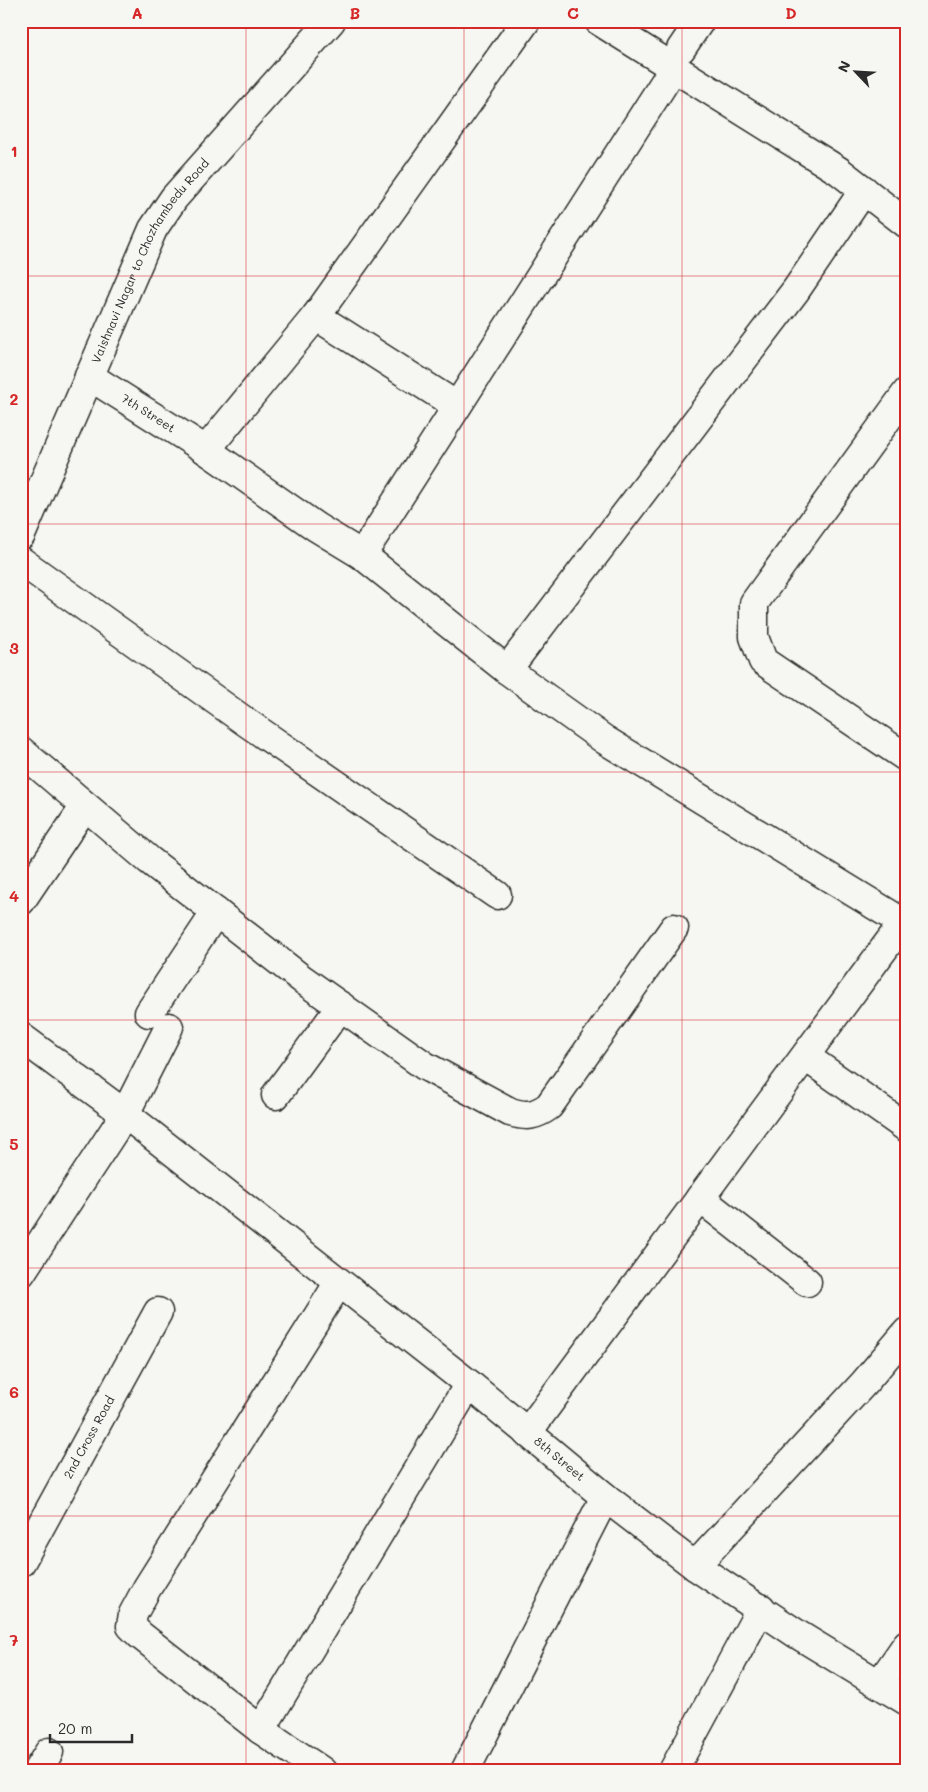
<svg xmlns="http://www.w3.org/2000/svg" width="928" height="1792" viewBox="0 0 928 1792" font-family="Mali,sans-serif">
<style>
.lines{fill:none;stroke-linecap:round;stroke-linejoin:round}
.street-casing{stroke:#2b2b2b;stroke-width:31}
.secondary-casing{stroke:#2b2b2b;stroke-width:31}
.street{stroke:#f6f6f2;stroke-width:28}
.secondary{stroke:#f6f6f2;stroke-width:28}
.grid{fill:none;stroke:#d62828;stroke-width:1;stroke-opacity:0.55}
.labels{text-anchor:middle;stroke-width:4.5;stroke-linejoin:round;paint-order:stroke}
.street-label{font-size:12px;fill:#2b2b2b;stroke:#f6f6f2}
.neatline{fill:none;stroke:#d62828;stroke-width:2}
.grid-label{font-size:16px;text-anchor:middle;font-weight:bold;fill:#d62828}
</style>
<rect width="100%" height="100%" fill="#f6f6f2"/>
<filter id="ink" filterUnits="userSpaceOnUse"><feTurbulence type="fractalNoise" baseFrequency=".02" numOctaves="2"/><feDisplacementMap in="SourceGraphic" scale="10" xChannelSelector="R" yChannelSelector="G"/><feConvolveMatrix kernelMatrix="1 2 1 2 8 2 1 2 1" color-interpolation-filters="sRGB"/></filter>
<g filter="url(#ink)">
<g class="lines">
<defs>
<g id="street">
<path d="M599,21L839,171L907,224"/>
<path d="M681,49L700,21"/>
<path d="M673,69L362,555L507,670L605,740L907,925"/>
<path d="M316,316L457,406"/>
<path id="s1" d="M89,376L206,450L316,527L362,555"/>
<path d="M907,392L754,603V637L763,661L907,758"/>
<path d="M206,450L316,316L526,21"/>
<path d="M21,561L246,722L497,895"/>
<path d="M507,670L796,290L864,190"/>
<path d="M21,751L149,860L302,979L425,1066L510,1112C527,1117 535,1116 549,1106L674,928"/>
<path d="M21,901L85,806"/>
<path d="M149,1013L216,912"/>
<path id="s2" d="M21,1037L125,1114L469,1384L605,1497L695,1566L797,1634L907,1701"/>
<path d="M806,1057L907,1128"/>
<path d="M276,1095L341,1006"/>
<path d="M700,1198L807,1282"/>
<path d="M21,1273L125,1114L169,1027"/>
<path d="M527,1433L903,923"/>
<path id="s3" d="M21,1562L158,1312"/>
<path d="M695,1566L864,1383L907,1332"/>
<path d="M880,1683L907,1644"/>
<path d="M261,1730L469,1384"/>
<path d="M37,1771L49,1752"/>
<path d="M322,1771L261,1730L140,1635L131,1626L133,1614L147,1588L338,1284"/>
<path d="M465,1771L605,1497"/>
<path d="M673,1771L761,1608"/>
</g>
<g id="secondary">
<path id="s4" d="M21,535L153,229L174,198L331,21"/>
</g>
</defs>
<use href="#street" class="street-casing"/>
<use href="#secondary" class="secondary-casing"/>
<use href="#street" class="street"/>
<use href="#secondary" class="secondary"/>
</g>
</g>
<path class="grid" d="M246,21V1771M464,21V1771M682,21V1771M21,276H907M21,524H907M21,772H907M21,1020H907M21,1268H907M21,1516H907"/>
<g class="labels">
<g class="street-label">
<text dy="4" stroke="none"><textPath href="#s4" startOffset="304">Vaishnavi Nagar to Chozhambedu Road</textPath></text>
<text dy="4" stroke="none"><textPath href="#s1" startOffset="70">7th Street</textPath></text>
<text dy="4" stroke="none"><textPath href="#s3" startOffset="142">2nd Cross Road</textPath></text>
<text dy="4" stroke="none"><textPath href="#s2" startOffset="684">8th Street</textPath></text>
</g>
</g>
<rect width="928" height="1792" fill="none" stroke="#f6f6f2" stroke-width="55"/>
<g transform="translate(856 72) rotate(295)" stroke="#f6f6f2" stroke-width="4" paint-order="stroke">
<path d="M0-4L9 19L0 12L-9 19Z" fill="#2b2b2b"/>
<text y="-8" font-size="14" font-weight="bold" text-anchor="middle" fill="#2b2b2b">N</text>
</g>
<path d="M50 1734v8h82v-8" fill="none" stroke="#2b2b2b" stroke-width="2.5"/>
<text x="58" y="1734" font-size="15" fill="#2b2b2b" stroke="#f6f6f2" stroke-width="4" paint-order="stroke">20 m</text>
<rect x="28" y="28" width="872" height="1736" class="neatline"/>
<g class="grid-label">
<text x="137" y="19">A</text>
<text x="355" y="19">B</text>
<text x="573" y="19">C</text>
<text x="791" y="19">D</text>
<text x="14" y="157">1</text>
<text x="14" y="405">2</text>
<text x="14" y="654">3</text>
<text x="14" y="902">4</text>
<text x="14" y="1150">5</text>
<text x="14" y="1398">6</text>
<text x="14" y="1646">7</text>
</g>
</svg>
